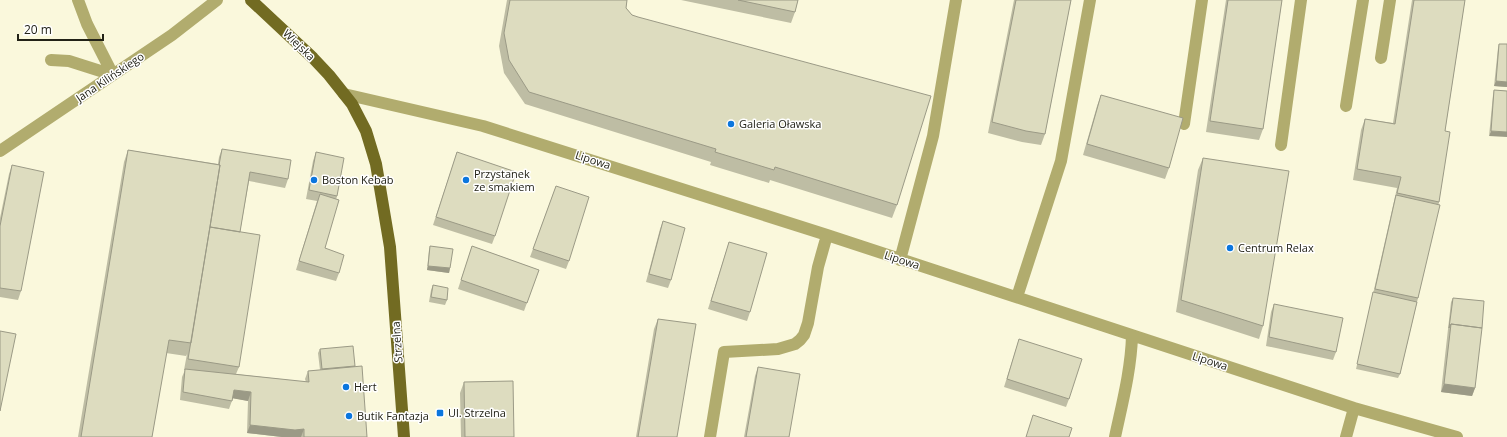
<svg xmlns="http://www.w3.org/2000/svg" width="1507" height="437" viewBox="0 0 1507 437" font-family="'Open Sans',sans-serif">
<style>
.lines{fill:none;stroke-linecap:round;stroke-linejoin:round}
.minor{stroke:#b1ac6e;stroke-width:12}
.major{stroke:#726b22;stroke-width:12}
.wall{fill:#bebda4}
.shaded-wall{fill:#9b9a86}
.building{fill:#dddcbf;stroke:#9b9a86}
.poi-dot{fill:#0b76de;stroke:#fff;stroke-width:1.5}
.labels{text-anchor:middle;stroke-width:3;stroke-linejoin:round;paint-order:stroke}
.street-label{font-size:11px;fill:#222217;stroke:#fff}
.poi-label{font-size:11px;fill:#222217;stroke:#fff;text-anchor:start}
</style>
<rect width="100%" height="100%" fill="#faf8dc"/>
<g class="lines">
<path class="minor" d="M78,0L87,24L113,75
M1381,58L1390,0
M51,60L69,61L113,75
M344,94L483,126L827,235L1354,408L1457,437
M1346,106L1363,0
M1184,124L1202,0
M1281,145L1301,0
M0,151L172,35L217,0
M900,260L933,136L956,0
M1017,297L1061,161L1090,0
M710,437L724,352L778,349L795,344L800,340L804,335L808,323L818,267L827,235
M1115,437C1122,404 1131,370 1132,336
M1346,437L1354,408"/>
<path class="major" d="M251,0L313,58L329,75L352,104L366,131L376,164L390,247L404,437"/>
</g>
<path class="wall" d="M507,0H627L626,8L632,15L897,205L892,218L770,180L769,183L710,165L711,162L525,104L504,73L499,46Z
M681,0H798L795,12L791,23Z
M1014,0H1071L1045,134L1041,145L1022,142L988,133Z
M1226,0H1282L1263,129L1259,140L1206,132Z
M1412,0H1465L1445,131L1439,202L1418,298L1400,374L1398,378L1356,369L1397,188L1353,180L1361,130L1365,119L1393,123Z
M1499,44H1507V87L1494,86L1498,48Z
M1494,90L1507,91L1489,136L1493,95Z
M1101,95L1169,168L1165,179L1083,155L1097,106Z
M222,149L288,179L285,188L249,181L240,232L239,367L236,374L306,382L305,379L308,371L320,370L318,353L320,349L355,366L367,437H282L247,433L248,401L233,398L229,409L180,400L182,377L185,370H184L187,354L186,356L166,353L152,437H78L124,162L128,150L218,164L219,157Z
M316,152L337,196L325,248L339,273L336,281L296,270L317,201L306,199L313,161Z
M457,152L495,236L492,244L433,225Z
M1203,158L1263,326L1259,339L1176,312L1198,170Z
M12,165L21,291L18,300L0,297V218L9,174Z
M556,186L569,261L566,269L530,257Z
M663,221L671,280L668,288L646,282L660,229Z
M729,242L750,312L747,321L708,309Z
M430,246L450,268L449,273L427,270L429,250Z
M472,246L539,270L524,311L458,289Z
M433,285L447,300L445,305L429,302L431,290Z
M1453,298L1475,388L1472,396L1441,392L1451,302Z
M1274,304L1336,352L1333,360L1266,346L1271,312Z
M658,319L677,437H636L654,329Z
M1019,339L1069,399L1066,407L1004,387Z
M758,367L789,437H744L755,376Z
M464,382L514,437H461L460,393Z"/>
<path class="shaded-wall" d="M1496,81L1507,82V87L1494,86Z
M1491,131L1507,132V137L1489,136Z
M428,266L450,268L449,273L427,270Z
M1444,384L1475,388L1472,396L1441,392Z
M234,390L251,392L248,401L231,398Z
M250,425L304,429L301,437H282L247,433Z"/>
<path class="building" d="M510,0H627L626,8L632,15L638,17L931,96L897,205L775,167L774,170L715,152L716,149L529,92L509,60L504,33Z
M738,0H798L795,12Z
M1016,0H1071L1045,134L1026,131L992,122Z
M1228,0H1282L1263,129L1210,121Z
M1414,0H1465L1445,131L1450,132L1439,202L1397,193L1401,177L1357,169L1365,119L1395,124Z
M1499,44H1507V82L1496,81Z
M1494,90L1507,91V132L1491,131Z
M1101,95L1183,118L1169,168L1087,144Z
M222,149L291,160L288,179L250,172L240,232L210,227L220,165H219Z
M128,150L220,165L191,343L169,340L152,437H81Z
M316,152L344,158L337,196L309,190Z
M457,152L516,172L495,236L436,217Z
M1203,158L1289,171L1263,326L1181,300Z
M12,165L44,172L21,291L0,288V226Z
M556,186L589,197L569,261L533,249Z
M320,194L339,200L325,248L344,255L339,273L299,261Z
M1396,195L1440,205L1418,298L1375,289Z
M663,221L685,228L671,280L649,274Z
M210,227L260,235L239,367L188,359Z
M729,242L767,253L750,312L711,301Z
M430,246L453,249L450,268L428,266Z
M472,246L539,270L527,303L461,280Z
M433,285L448,288L447,300L431,297Z
M1373,292L1417,302L1400,374L1357,364Z
M1453,298L1484,301L1482,328L1451,324L1449,328Z
M1274,304L1343,318L1336,352L1269,337Z
M658,319L696,324L677,437H638Z
M1451,324L1482,328L1475,388L1444,384Z
M0,331L16,334L0,411Z
M1019,339L1082,359L1069,399L1007,379Z
M353,346L355,366L322,369L320,349Z
M362,366L367,437H304V429L295,430L250,425L251,392L234,390L232,401L183,392L185,369L309,382L308,371Z
M758,367L800,374L789,437H746Z
M513,381L514,437H465L464,382Z
M1033,415L1072,428L1069,437H1026Z"/>
<g class="poi-dot">
<circle cx="731" cy="124" r="4"/>
<circle cx="314" cy="180" r="4"/>
<circle cx="466" cy="180" r="4"/>
<circle cx="1230" cy="248" r="4"/>
<circle cx="346" cy="387" r="4"/>
<rect x="436" y="409" width="8" height="8" rx="2"/>
<circle cx="349" cy="416" r="4"/>
</g>
<g class="labels">
<g class="street-label">
<text transform="translate(299 45) rotate(44)" y="4">Wiejska</text>
<text transform="translate(110 77) rotate(-34)" y="4">Jana Kilińskiego</text>
<text transform="translate(593 160) rotate(18)" y="4">Lipowa</text>
<text transform="translate(902 260) rotate(18)" y="4">Lipowa</text>
<text transform="translate(397 342) rotate(-94)" y="4">Strzelna</text>
<text transform="translate(1210 361) rotate(18)" y="4">Lipowa</text>
</g>
<g class="poi-label">
<text x="739" y="128">Galeria Oławska</text>
<text x="474" y="178">Przystanek<tspan x="474" dy="13">ze smakiem</tspan></text>
<text x="322" y="184">Boston Kebab</text>
<text x="1238" y="252">Centrum Relax</text>
<text x="354" y="391">Hert</text>
<text x="448" y="417">Ul. Strzelna</text>
<text x="357" y="420">Butik Fantazja</text>
</g>
</g>
<path d="M18 34v6h85v-6" fill="none" stroke="#222217" stroke-width="2"/>
<text x="24" y="34" font-size="12" fill="#222217" stroke="#ffffff" stroke-width="3" paint-order="stroke">20 m</text>
</svg>
